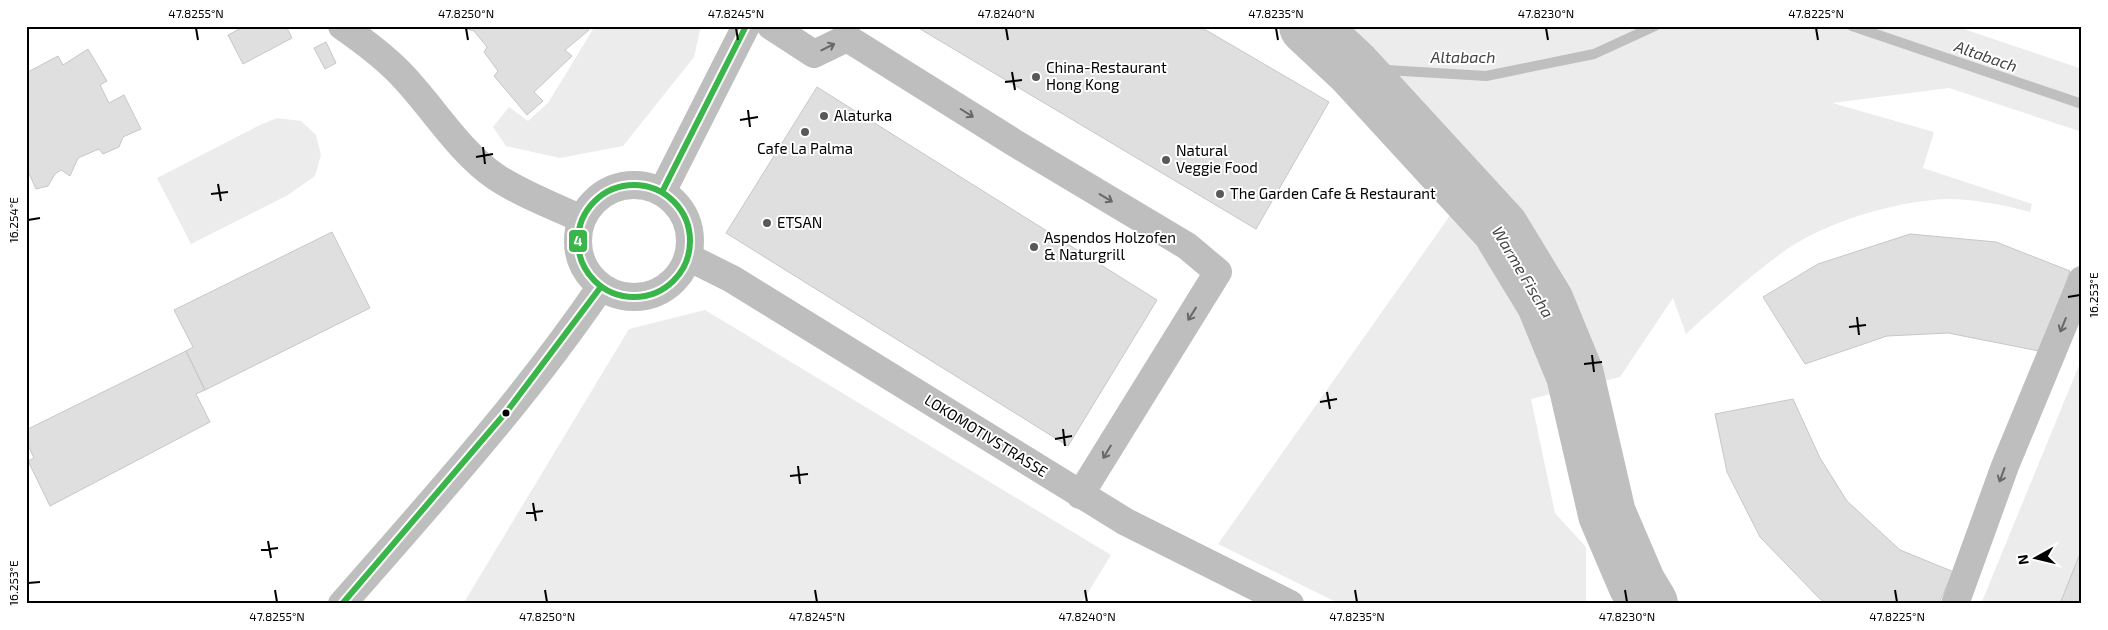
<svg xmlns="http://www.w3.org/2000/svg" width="2108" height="630" viewBox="0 0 2108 630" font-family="'Exo 2',sans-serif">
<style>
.green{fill:#ececec}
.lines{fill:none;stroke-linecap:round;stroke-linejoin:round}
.stream{stroke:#bfbfbf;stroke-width:10}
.river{stroke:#bfbfbf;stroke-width:58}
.building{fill:#dfdfdf;stroke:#c7c7c7}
.minor{stroke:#bebebe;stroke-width:28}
.bus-1-casing{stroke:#fff;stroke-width:10}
.bus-1{stroke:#39b54a;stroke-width:6}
.oneway{stroke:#686868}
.ticks{fill:none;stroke:#000;stroke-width:2}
.poi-dot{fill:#595959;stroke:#fff;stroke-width:2}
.bus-dot{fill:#000;stroke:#fff;stroke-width:2}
.labels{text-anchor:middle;stroke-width:4;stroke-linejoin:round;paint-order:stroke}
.poi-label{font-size:15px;fill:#000;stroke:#fff;text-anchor:start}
.street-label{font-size:15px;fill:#000;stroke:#fff}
.water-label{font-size:16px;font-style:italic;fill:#444;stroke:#fff}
.line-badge{stroke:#fff;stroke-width:2}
.badge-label{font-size:14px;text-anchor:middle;font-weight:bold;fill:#fff}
.neatline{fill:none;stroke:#000;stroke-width:2}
.ticks-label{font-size:12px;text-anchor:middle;fill:#000}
</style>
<rect width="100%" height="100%" fill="#fff"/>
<path class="green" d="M595,26H701L694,57L623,146L560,158L506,146L493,127L509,107L528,121L548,103Z
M1284,26H1955L2082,69V132L1949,88L1832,103L1934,132L1923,168L2032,204L2030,212C2004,205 1974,199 1947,199C1894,201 1821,223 1779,255C1746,279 1716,307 1686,334L1673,298L1620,377L1531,399L1555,513L1586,547V604H1340L1218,544L1456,207Z
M277,118L301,121L316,135L321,155L315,176L288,195L191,244L157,178L258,126Z
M705,310L1111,555L1081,604H463L629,329Z
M2082,358V604H1981Z"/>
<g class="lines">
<path class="stream" d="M1852,26L2082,104
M1353,68L1486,76L1594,54L1655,26
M1632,604L1637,584"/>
<path class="river" d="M1308,26L1353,68L1500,228L1545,302L1575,375L1607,514L1637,584L1649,604"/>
</g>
<path class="building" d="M245,26H286L292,38L243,64L228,35Z
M467,26H586L589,30L565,50L572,56L534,92L543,101L527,115L494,76L498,71L484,52L487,47L474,31L467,29Z
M915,26H1199L1329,102L1256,229Z
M326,42L336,63L325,69L314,48Z
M88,49L107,81L100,85L109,103L124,95L141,129L123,137L119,147L103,154L99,149L78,158L70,176L61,170L55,174L48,186L36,189L26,167V73L58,56L63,65Z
M817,87L1157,300L1068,446L726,233Z
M332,232L370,308L205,390L186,351L193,347L174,310Z
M1910,234L1996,242L2070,271L2044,352L1948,333L1887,336L1805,364L1763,297L1818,264Z
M186,351L205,390L196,394L210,422L50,506L28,461L34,458L26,441V430Z
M1793,399L1820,458L1847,501L1900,550L1954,572L1938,604H1828L1820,599L1760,537L1727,472L1715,414Z
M2082,549V604H2060L2065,591Z"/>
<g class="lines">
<path class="minor" d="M342,26C362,40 381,54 398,71C431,104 457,150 496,177C522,194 553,206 582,219
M771,26L814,54L847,38L1013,142L1187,246L1218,272L1080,495
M578 241a56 56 0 1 1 112 0a56 56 0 1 1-112 0Z
M662,192L746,26
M688,257L732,279L1126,522L1290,604
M342,604C432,501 523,401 600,288
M1955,604L2005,466L2082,280"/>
<defs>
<path id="bus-1" d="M578 241a56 56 0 1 1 112 0a56 56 0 1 1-112 0Z
M662,192L746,26
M342,604L508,410L600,288"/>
</defs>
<use href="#bus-1" class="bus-1-casing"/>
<use href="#bus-1" class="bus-1"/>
</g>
<defs><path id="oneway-shaft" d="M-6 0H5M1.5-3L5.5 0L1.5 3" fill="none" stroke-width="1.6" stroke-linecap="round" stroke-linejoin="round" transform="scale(1.25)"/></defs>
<g class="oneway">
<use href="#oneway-shaft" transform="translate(828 47) rotate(-26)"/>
<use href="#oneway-shaft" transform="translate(967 113) rotate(32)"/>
<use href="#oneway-shaft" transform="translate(1106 198) rotate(31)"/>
<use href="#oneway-shaft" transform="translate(1192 314) rotate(122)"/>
<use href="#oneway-shaft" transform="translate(2063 325) rotate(112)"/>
<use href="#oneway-shaft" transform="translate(1107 452) rotate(121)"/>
<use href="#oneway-shaft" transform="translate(2002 475) rotate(110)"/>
</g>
<path class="ticks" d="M196,28L198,40M466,28L468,40M736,28L738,40M1006,28L1008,40M1276,28L1278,40M1546,28L1548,40M1816,28L1818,40M1012,72L1015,90M1005,82L1022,80M748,110L750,127M740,120L758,117M483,147L485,164M476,157L493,154M218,184L221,201M211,194L228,192M28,220L40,218M2068,297L2080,295M1857,317L1859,335M1849,327L1866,325M1592,355L1594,372M1584,364L1602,362M1327,392L1330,409M1320,402L1337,399M1063,429L1065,446M1055,439L1072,436M798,466L800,484M790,476L808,474M533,503L536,521M526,513L543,511M268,541L271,558M261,550L278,548M28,583L40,582M275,590L277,602M545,590L547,602M815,590L817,602M1085,590L1087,602M1355,590L1357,602M1625,590L1627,602M1895,590L1897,602"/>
<g class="poi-dot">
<circle cx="1036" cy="77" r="5"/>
<circle cx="824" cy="116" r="5"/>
<circle cx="805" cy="132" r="5"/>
<circle cx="1166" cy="160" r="5"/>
<circle cx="1220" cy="194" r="5"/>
<circle cx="767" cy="223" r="5"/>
<circle cx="1034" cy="247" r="5"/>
</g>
<circle class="bus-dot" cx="506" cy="413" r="4.5"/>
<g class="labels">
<g class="poi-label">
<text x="1046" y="73">China-Restaurant<tspan x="1046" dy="17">Hong Kong</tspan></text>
<text x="834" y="121">Alaturka</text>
<text x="805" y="154" text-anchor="middle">Cafe La Palma</text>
<text x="1176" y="156">Natural<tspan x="1176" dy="17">Veggie Food</tspan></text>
<text x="1230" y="199">The Garden Cafe &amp; Restaurant</text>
<text x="777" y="228">ETSAN</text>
<text x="1044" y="243">Aspendos Holzofen<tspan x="1044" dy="17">&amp; Naturgrill</tspan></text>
</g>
<g class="street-label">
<text transform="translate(986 436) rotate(32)" y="5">LOKOMOTIVSTRASSE</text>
</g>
<g class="water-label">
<text transform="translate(1986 56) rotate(19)" y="6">Altabach</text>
<text x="1463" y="63">Altabach</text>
<text transform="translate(1523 272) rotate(59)" y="6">Warme Fischa</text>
</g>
</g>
<rect class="line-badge" x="568" y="229" width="20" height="24" rx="5" fill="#39b54a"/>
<g class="badge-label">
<text x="578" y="246">4</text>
</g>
<rect width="2108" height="630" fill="none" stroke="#ffffff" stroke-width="55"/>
<g transform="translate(2036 558) rotate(262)" stroke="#ffffff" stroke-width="4" paint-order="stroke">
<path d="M0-4L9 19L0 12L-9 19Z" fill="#000000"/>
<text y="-8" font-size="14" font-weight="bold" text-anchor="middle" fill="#000000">N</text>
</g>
<rect x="28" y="28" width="2052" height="574" class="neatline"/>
<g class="ticks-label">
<text x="196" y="18">47.8255°N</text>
<text x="466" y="18">47.8250°N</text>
<text x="736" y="18">47.8245°N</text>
<text x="1006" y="18">47.8240°N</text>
<text x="1276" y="18">47.8235°N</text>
<text x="1546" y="18">47.8230°N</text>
<text x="1816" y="18">47.8225°N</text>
<text transform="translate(14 220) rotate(-90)" y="4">16.254°E</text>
<text transform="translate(2094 295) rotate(-90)" y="4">16.253°E</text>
<text transform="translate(14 583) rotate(-90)" y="4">16.253°E</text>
<text x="277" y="621">47.8255°N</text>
<text x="547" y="621">47.8250°N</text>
<text x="817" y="621">47.8245°N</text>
<text x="1087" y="621">47.8240°N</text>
<text x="1357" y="621">47.8235°N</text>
<text x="1627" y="621">47.8230°N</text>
<text x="1897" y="621">47.8225°N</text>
</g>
</svg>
